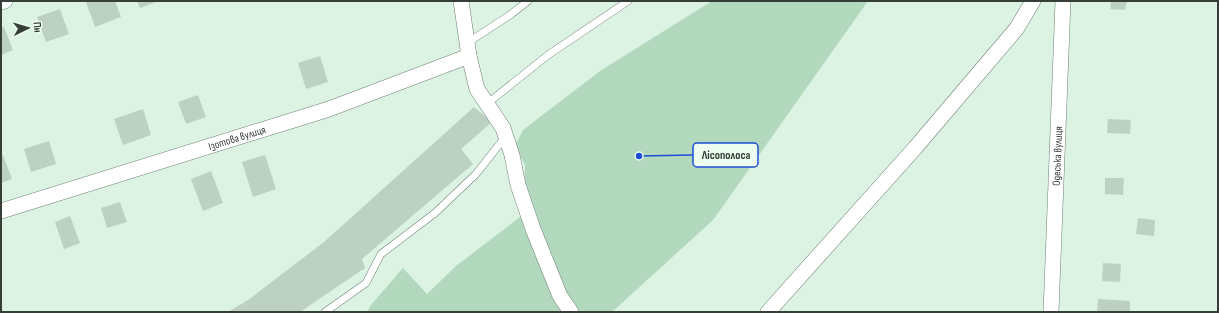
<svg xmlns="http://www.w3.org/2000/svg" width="1219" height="313" viewBox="0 0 1219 313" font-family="'Sofia Sans Condensed',sans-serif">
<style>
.green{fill:#b2d9bd}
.building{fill:#bcd1c2}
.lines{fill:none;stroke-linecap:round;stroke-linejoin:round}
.lane-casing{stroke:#6e8173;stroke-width:8}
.street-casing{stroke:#6e8173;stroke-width:16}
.lane{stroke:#fff;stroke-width:7}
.street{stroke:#fff;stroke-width:15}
.labels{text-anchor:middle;stroke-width:4;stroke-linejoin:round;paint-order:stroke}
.street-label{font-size:11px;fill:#363e38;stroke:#edfef1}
.leader{fill:none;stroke:#1d4ed8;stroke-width:1.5}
.callout-dot{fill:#1d4ed8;stroke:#edfef1;stroke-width:1.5}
.callout{fill:#edfef1;stroke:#1d4ed8;stroke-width:1.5}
.callout-label{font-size:12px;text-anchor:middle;font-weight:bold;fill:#363e38}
</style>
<rect width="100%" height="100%" fill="#dcf2e2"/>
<path class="green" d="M712,1H868L713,220L612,312H367L371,305L403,268L427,294L456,266L524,214L525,165L515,146L523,130L600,71Z"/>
<path class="building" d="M89,1H115L121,17L95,27L86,2Z
M137,1H159L140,8Z
M1111,1H1127L1125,10L1110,9Z
M60,9L69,34L46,42L37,17Z
M4,27L13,50L1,55V28Z
M320,56L328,82L306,89L298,63Z
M198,95L206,117L186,124L178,102Z
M474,107L492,122L461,149L473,164L362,259L365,268L300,312H228L248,300L324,242Z
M143,109L151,135L123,145L114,119Z
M1108,119L1131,120L1130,134L1107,133Z
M49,141L56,164L31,172L24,149Z
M3,155L12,179L1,183V156Z
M265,155L276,189L253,197L242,162Z
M211,171L223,203L203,211L191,179Z
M1105,178H1124L1123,195L1105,194Z
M120,202L127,222L107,228L101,208Z
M70,216L80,243L64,249L55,222Z
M1138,218L1155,220L1154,236L1136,234Z
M1103,263L1121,264L1120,282L1102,281Z
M1098,299L1130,301V312H1097Z"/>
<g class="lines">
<defs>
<path id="lane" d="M467,43L510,15L528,1
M488,103L548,55L628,1
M325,312L366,283L381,254L435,213L476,174L506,136"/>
<g id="street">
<path d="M461,1L469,56L477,89L503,128L512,155L518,185L533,229L560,296L571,312"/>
<path d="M1,2L5,1"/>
<path id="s1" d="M1,211L329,109L469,56"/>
<path d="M768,312L915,148L1017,28L1033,1"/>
<path id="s2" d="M1051,312L1063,1"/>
</g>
</defs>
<use href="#lane" class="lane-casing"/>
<use href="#street" class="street-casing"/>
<use href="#lane" class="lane"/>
<use href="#street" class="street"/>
</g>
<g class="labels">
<g class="street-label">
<text dy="4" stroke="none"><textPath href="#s1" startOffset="247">Ізотова вулиця</textPath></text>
<text dy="4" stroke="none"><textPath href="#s2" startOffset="156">Одеська вулиця</textPath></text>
</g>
</g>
<path class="leader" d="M639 156L693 155"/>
<circle class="callout-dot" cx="639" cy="156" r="4"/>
<rect class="callout" x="693" y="143" width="65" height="24" rx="4"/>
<g class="callout-label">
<text x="726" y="159">Лісополоса</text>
</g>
<rect width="1219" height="313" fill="none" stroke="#363e38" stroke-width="4"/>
<g transform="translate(28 28) rotate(85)" stroke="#edfef1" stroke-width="3" paint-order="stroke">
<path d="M0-3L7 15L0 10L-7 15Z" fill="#363e38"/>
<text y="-6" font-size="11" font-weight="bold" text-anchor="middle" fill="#363e38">Пн</text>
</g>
</svg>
